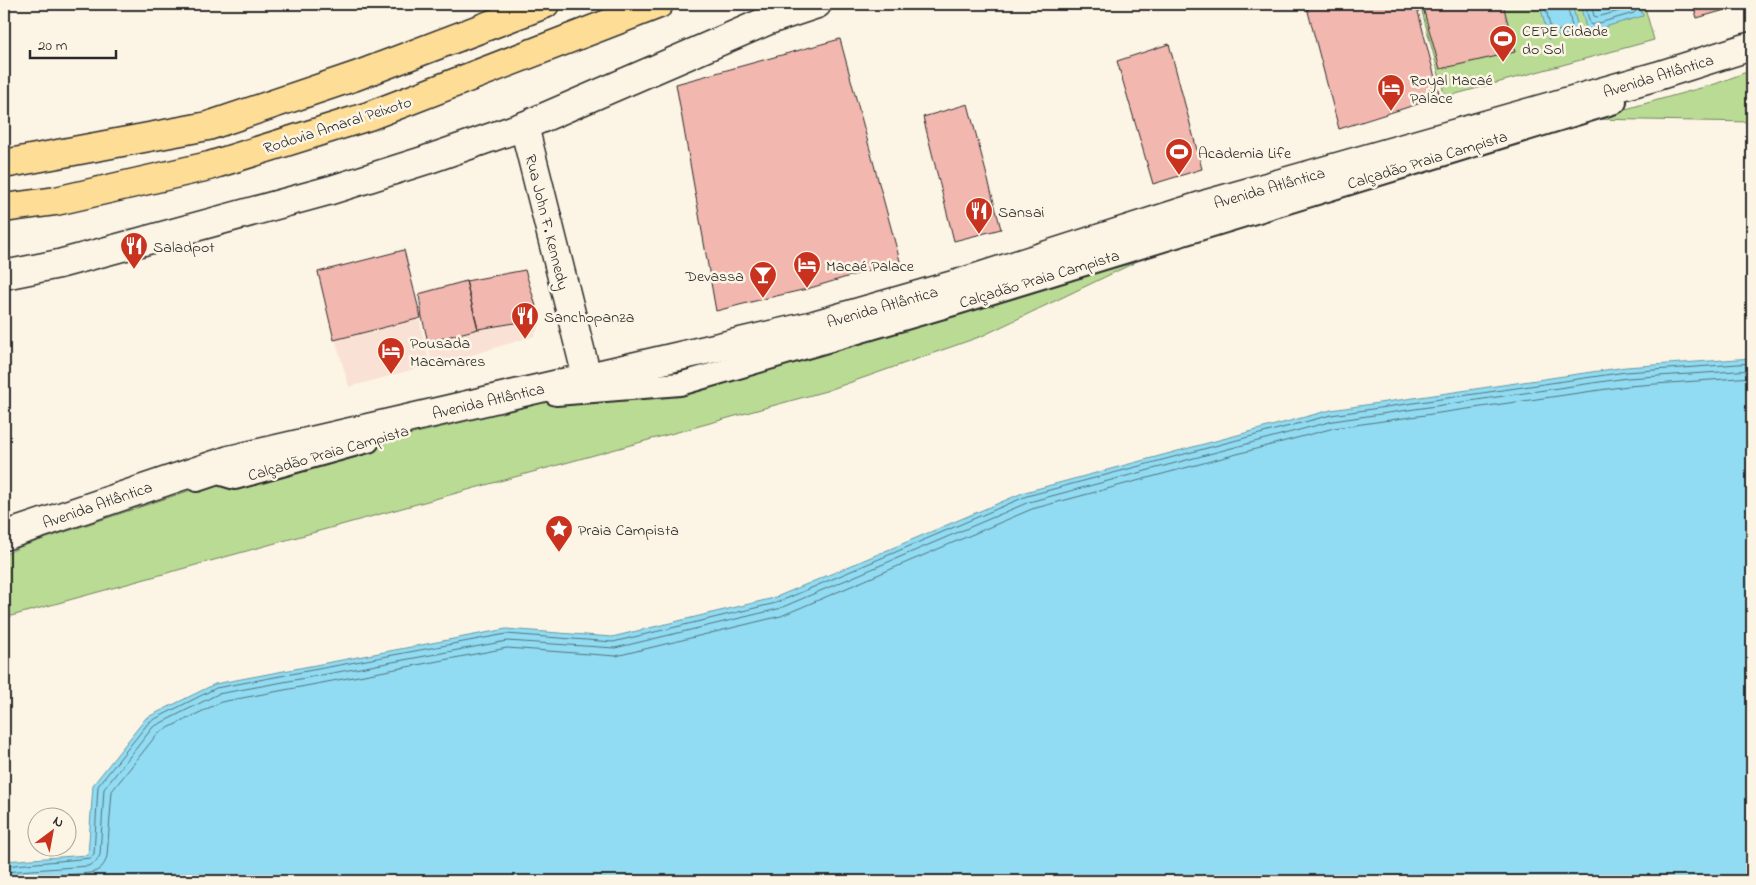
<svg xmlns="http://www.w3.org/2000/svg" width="1756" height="885" viewBox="0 0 1756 885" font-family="'Indie Flower',sans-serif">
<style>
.built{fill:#f9e2d5}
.green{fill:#badb94;stroke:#728360}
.water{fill:#91dcf2;stroke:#6895a2}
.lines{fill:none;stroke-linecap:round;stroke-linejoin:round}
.shore{stroke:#54727b;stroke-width:1}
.building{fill:#f2b7af;stroke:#2b2b2b}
.pedestrian-casing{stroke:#2b2b2b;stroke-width:26}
.minor-casing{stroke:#2b2b2b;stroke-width:31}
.tertiary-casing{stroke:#2b2b2b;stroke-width:31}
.trunk-casing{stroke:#2b2b2b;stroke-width:31}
.pedestrian{stroke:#fcf5e5;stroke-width:22}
.minor{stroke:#fcf5e5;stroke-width:28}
.tertiary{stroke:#fcf5e5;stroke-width:28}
.trunk{stroke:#fedd96;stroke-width:28}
.labels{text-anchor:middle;stroke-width:5;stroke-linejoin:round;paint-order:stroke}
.poi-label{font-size:16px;fill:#2b2b2b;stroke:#fcf5e5;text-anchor:start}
.street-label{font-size:16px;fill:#2b2b2b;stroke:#fcf5e5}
</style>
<rect width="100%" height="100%" fill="#fcf5e5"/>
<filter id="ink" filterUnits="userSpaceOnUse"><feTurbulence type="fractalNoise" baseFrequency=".02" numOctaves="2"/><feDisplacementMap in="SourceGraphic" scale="10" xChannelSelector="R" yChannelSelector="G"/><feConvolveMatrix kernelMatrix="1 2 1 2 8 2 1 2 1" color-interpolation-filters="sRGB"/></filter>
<g filter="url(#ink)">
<path class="built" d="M525,270L541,323L534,336L462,358L432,363L418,292L466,281Z
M419,318L430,365L349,387L335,339Z"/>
<path class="green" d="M1420,4H1644L1654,40L1445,97Z
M1752,70V122L1590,119L1715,84Z
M1134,263L982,336L826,391L4,618V555L20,547L227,478Z"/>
<path class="water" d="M1540,4H1572L1579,32L1548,39Z
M1580,4H1639L1643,16L1587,32Z
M1752,358V881H4V861L88,855L93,785L146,718L215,684L506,629L612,637L774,598L1025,492L1331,410L1626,367Z"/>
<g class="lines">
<path class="shore" d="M1545,4L1551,31L1554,32L1572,27L1567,4
M1585,4L1590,24L1592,25L1634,13L1636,11L1634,4
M1591,4L1594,16L1597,17L1627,9L1628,4
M4,866L91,858L94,854L98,786L149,722L216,688L506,634L613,642L776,603L1027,496L1331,415L1626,372L1752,363
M4,872L88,866L96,862L100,855L104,789L153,727L218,694L507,641L615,648L778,609L1029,502L1333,421L1627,378L1752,370
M4,880L90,873C100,871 105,865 107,856L112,791L158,733L221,702L507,648L616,656L781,616L1032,509L1334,428L1628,386L1752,377"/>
</g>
<path class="building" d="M1306,4H1416L1440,97L1339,129Z
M1422,4H1503L1515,52L1440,69Z
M1693,4H1746L1697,18Z
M840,39L900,261L807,289L763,299L716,311L676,84Z
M1169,44L1202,169L1153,184L1117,61Z
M968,104L1001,229L954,241L923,117Z
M404,250L421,318L334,340L318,272Z
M525,270L536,306L517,309L521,322L478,329L466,281Z
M466,281L478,329L428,342L422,317L419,294Z"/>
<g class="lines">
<defs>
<path id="pedestrian" d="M556,394L680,384L957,303L1615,102
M197,480L218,473L235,478L368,441"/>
<path id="minor" d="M524,126L587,377"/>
<path id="tertiary" d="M4,275L59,264L144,241L331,190L426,160L524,126L769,20L817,4
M4,536L229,460L814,325L957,284L1207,204L1657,76L1752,46"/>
<path id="trunk" d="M4,164L208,126L356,76L545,4
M4,208L56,201L209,166L369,116L659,4"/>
</defs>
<use href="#pedestrian" class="pedestrian-casing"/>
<use href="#minor" class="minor-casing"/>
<use href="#tertiary" class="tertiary-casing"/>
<use href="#trunk" class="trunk-casing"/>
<use href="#pedestrian" class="pedestrian"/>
<use href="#minor" class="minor"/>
<use href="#tertiary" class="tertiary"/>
<use href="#trunk" class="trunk"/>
</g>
</g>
<defs>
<symbol id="stadium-pin" viewBox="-11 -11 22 30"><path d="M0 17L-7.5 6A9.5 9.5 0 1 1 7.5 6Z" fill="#c8321e" stroke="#fcf5e5"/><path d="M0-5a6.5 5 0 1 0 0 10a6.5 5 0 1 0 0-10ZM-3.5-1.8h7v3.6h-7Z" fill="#fff"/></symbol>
<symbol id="hotel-pin" viewBox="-11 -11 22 30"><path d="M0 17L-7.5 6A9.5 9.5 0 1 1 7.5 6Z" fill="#c8321e" stroke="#fcf5e5"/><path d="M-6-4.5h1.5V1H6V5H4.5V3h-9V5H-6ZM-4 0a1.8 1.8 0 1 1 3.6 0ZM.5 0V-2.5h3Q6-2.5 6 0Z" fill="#fff"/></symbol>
<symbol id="restaurant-pin" viewBox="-11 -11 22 30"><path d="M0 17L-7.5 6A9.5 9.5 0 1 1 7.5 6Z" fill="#c8321e" stroke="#fcf5e5"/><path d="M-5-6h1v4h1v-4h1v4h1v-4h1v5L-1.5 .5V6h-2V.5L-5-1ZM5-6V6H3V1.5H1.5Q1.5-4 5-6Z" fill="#fff"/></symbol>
<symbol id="bar-pin" viewBox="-11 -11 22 30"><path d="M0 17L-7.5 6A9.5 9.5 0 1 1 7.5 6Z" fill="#c8321e" stroke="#fcf5e5"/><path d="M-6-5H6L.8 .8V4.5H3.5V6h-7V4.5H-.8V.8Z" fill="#fff"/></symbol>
<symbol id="sight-pin" viewBox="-11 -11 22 30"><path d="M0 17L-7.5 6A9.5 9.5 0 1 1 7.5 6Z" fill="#c8321e" stroke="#fcf5e5"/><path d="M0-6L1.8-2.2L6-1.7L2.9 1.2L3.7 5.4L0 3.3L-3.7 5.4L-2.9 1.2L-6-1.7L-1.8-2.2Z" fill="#fff"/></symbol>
</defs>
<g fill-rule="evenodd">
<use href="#stadium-pin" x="1487" y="23" width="32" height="43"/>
<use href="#hotel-pin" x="1375" y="72" width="32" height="43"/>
<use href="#stadium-pin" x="1163" y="136" width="32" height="43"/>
<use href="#restaurant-pin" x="963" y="195" width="32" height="43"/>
<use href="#restaurant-pin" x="118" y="230" width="32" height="43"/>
<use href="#hotel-pin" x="791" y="249" width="32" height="43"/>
<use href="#bar-pin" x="747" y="259" width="32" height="43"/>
<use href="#restaurant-pin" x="509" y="300" width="32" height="43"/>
<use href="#hotel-pin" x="375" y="335" width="32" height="43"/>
<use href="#sight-pin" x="543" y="513" width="32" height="43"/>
</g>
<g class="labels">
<g class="poi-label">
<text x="1522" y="36">CEPE Cidade<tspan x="1522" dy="18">do Sol</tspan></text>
<text x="1410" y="85">Royal Macaé<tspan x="1410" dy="18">Palace</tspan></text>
<text x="1198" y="158">Academia Life</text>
<text x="998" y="217">Sansai</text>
<text x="153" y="252">Saladpot</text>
<text x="826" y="271">Macaé Palace</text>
<text x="744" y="281" text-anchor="end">Devassa</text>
<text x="544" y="322">Sanchopanza</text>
<text x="410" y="348">Pousada<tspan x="410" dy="18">Macamares</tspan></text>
<text x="578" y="535">Praia Campista</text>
</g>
<g class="street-label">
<text transform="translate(1658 75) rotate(-17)" y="6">Avenida Atlântica</text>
<text transform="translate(337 124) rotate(-18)" y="6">Rodovia Amaral Peixoto</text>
<text transform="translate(1427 159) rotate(-17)" y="6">Calçadão Praia Campista</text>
<text transform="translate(1269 187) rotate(-16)" y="6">Avenida Atlântica</text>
<text transform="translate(548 222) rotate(76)" y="6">Rua John F. Kennedy</text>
<text transform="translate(1039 278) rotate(-17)" y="6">Calçadão Praia Campista</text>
<text transform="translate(882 306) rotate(-16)" y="6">Avenida Atlântica</text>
<text transform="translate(488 400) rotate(-13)" y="6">Avenida Atlântica</text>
<text transform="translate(328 452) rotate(-16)" y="6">Calçadão Praia Campista</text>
<text transform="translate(97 504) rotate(-19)" y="6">Avenida Atlântica</text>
</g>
</g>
<rect width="1756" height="885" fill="none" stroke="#fcf5e5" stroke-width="20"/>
<rect x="10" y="10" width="1736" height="865" fill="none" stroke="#2b2b2b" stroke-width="2" filter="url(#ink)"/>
<g transform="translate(52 832) rotate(32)"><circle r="24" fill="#fcf5e5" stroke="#a8a49b"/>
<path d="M0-4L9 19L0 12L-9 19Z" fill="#c8321e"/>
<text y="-8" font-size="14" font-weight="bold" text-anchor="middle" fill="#2b2b2b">N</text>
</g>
<path d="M30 50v8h86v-8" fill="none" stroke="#2b2b2b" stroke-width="2.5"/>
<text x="38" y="50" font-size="15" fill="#2b2b2b" stroke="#fcf5e5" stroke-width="4" paint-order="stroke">20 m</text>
</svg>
